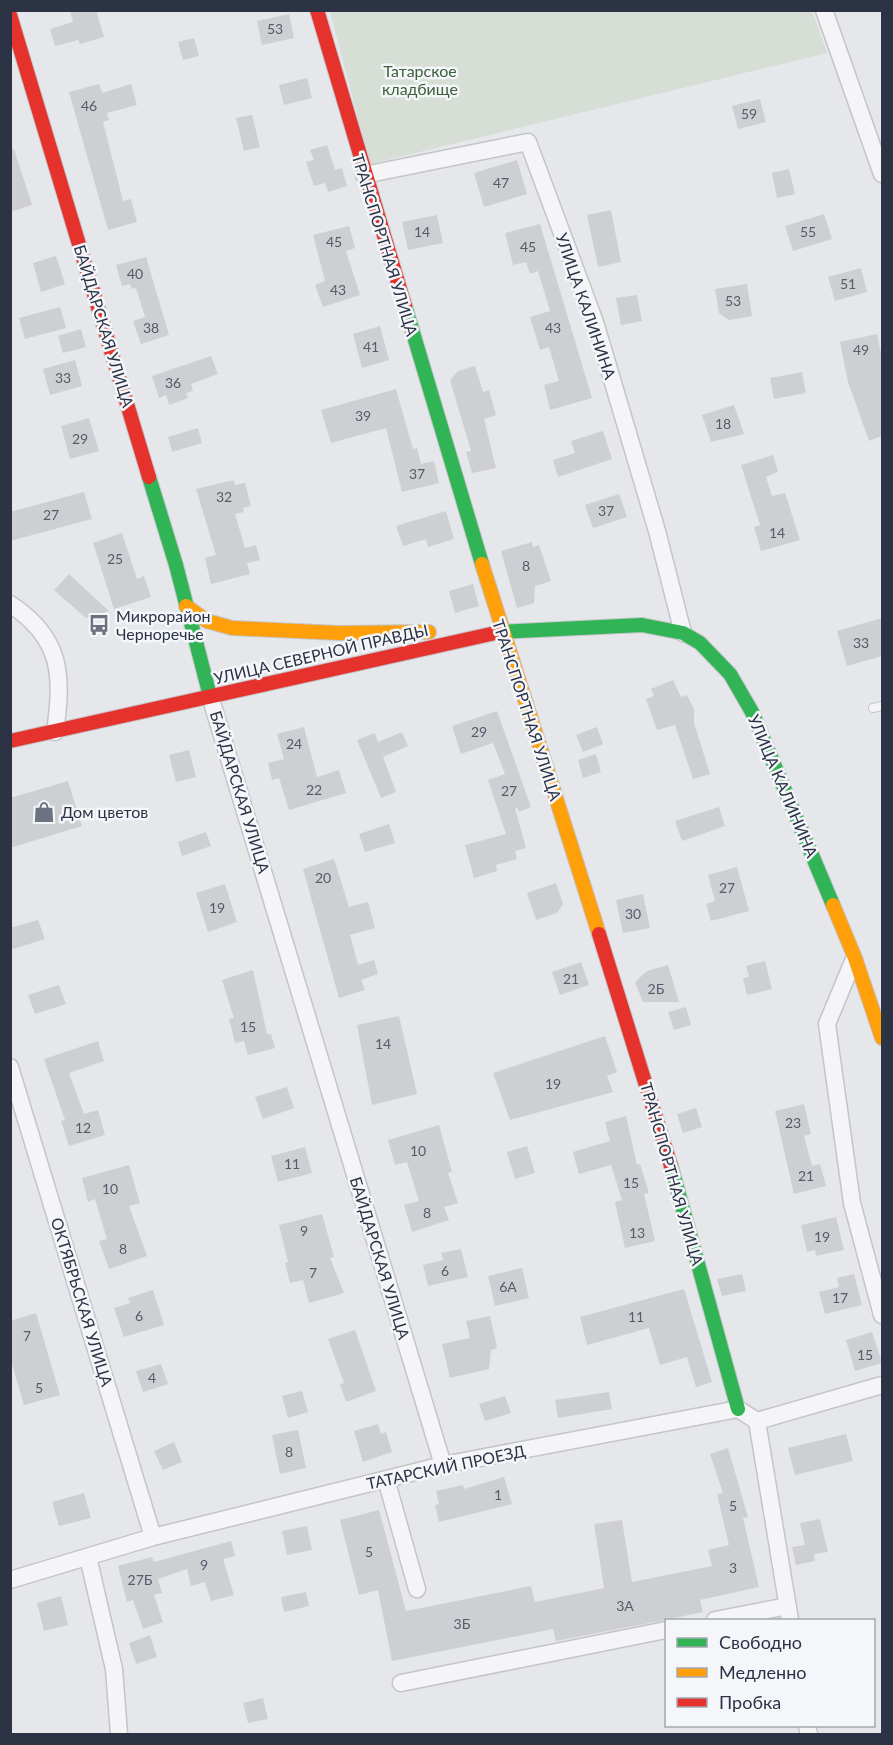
<svg xmlns="http://www.w3.org/2000/svg" width="893" height="1745" viewBox="0 0 893 1745" font-family="Lato,sans-serif">
<style>
.green{fill:#d6ded6}
.building{fill:#cecfd3}
.lines{fill:none;stroke-linecap:round;stroke-linejoin:round}
.lane-casing{stroke:#c4c5c8;stroke-width:10}
.street-casing{stroke:#c4c5c8;stroke-width:19}
.fast-casing{stroke:#c4c5c8;stroke-width:16}
.slow-casing{stroke:#c4c5c8;stroke-width:16}
.jam-casing{stroke:#c4c5c8;stroke-width:16}
.lane{stroke:#f5f5f7;stroke-width:8}
.street{stroke:#f5f5f7;stroke-width:16}
.fast{stroke:#30b455;stroke-width:14}
.slow{stroke:#ff9f0a;stroke-width:14}
.jam{stroke:#e5322d;stroke-width:14}
.labels{text-anchor:middle;stroke-width:5;stroke-linejoin:round;paint-order:stroke}
.number-label{font-size:14px;fill:#545b69}
.park-label{font-size:16px;fill:#3d6138;stroke:#f4f6f9}
.street-label{font-size:16px;fill:#2b3345;stroke:#f4f6f9}
.poi-label{font-size:16px;fill:#2b3345;stroke:#f4f6f9;text-anchor:start}
</style>
<rect width="100%" height="100%" fill="#e6e7ea"/>
<path class="green" d="M330,11H812L827,53L370,164Z"/>
<path class="building" d="M70,10H96L104,37L80,44L78,40L55,46L50,29L73,22Z
M289,14L294,38L262,45L257,21Z
M194,38L199,56L183,60L178,42Z
M307,78L312,98L284,105L279,85Z
M99,84L102,93L131,84L137,105L107,113L109,120L103,122L123,201L131,199L137,222L108,230L69,92Z
M760,99L766,122L738,129L732,106Z
M252,115L260,147L244,151L236,118Z
M327,145L335,170L342,168L347,186L328,192L325,183L314,186L306,162L314,160L310,150Z
M10,149H14L32,205L10,212Z
M517,160L527,194L484,207L474,173Z
M789,169L795,194L777,198L772,173Z
M611,210L621,262L598,267L587,215Z
M824,214L832,239L793,251L785,226Z
M437,215L443,243L408,250L402,222Z
M540,224L592,398L550,410L544,385L559,381L549,347L540,350L530,317L550,311L538,271L530,274L526,262L513,265L505,233Z
M349,226L355,248L346,251L360,295L323,307L315,285L325,281L313,235Z
M56,256L65,284L41,292L33,263Z
M146,257L169,335L141,344L133,321L145,317L136,288L132,289L130,284L122,286L116,265Z
M861,268L867,292L835,301L828,277Z
M747,284L752,316L729,320L719,313L715,289Z
M637,295L642,321L621,325L616,298Z
M60,307L66,328L25,339L19,318Z
M380,326L389,360L362,368L353,334Z
M81,329L86,347L63,353L58,336Z
M877,334L882,358V436L869,441L848,382L840,342Z
M211,356L218,374L191,384L193,391L186,393L188,398L169,405L166,395L159,398L152,376Z
M75,360L82,386L50,395L43,369Z
M475,366L483,392L489,390L496,415L484,419L496,468L472,473L466,452L471,451L450,380L458,371Z
M802,372L806,393L774,399L770,378Z
M396,389L413,449L417,448L421,464L434,461L439,483L402,492L386,428L331,443L321,410Z
M734,405L744,434L711,442L702,415Z
M89,418L99,451L70,459L61,426Z
M198,428L202,443L172,452L168,437Z
M603,431L612,459L558,477L553,460L575,453L571,441Z
M773,455L778,472L766,477L772,496L785,493L800,540L761,551L754,527L760,525L741,465Z
M234,480L235,485L245,483L251,506L243,508L244,512L235,514L245,548L256,545L260,560L247,563L250,574L211,584L205,558L216,555L196,489Z
M84,492L92,519L10,541V512Z
M619,494L627,517L593,528L585,505Z
M446,511L454,539L428,547L426,539L403,546L396,526Z
M122,533L137,579L144,576L151,597L114,609L93,543Z
M532,542L533,547L539,545L551,581L535,586L534,603L517,608L501,551Z
M69,574L109,611L86,618L54,590Z
M473,584L479,606L455,613L449,591Z
M882,618V656L847,666L837,631Z
M673,680L681,697L687,695L694,709V723L710,774L693,779L675,725L657,730L646,699L654,696L651,689Z
M497,711L531,807L519,812L517,807L515,808L526,848L515,851L517,859L496,865L497,871L474,878L465,845L506,834L488,780L505,774L493,743L461,754L452,726Z
M304,727L317,777L339,770L346,793L289,810L279,778L272,780L268,763L284,759L277,734Z
M597,727L603,744L583,752L576,735Z
M402,732L408,746L383,757L396,792L381,798L357,740L375,733L378,742Z
M189,750L196,777L176,782L169,755Z
M596,754L601,772L583,778L578,760Z
M68,781L82,826L10,848V798Z
M719,807L725,826L682,841L675,821Z
M389,824L395,843L365,852L359,834Z
M206,832L211,846L182,856L178,842Z
M334,859L349,907L368,902L375,928L350,935L358,965L374,960L378,974L361,980L365,990L339,998L303,869Z
M737,867L749,911L711,921L706,904L715,901L708,875Z
M556,883L563,904L557,913L536,920L527,893Z
M225,884L237,922L208,932L196,893Z
M643,894L650,928L623,933L616,900Z
M38,920L45,939L10,950V928Z
M765,961L772,989L747,995L743,978L749,977L746,966Z
M581,962L589,985L560,995L552,972Z
M668,965L679,1002H643L635,982L647,971Z
M253,970L267,1034H271L275,1048L248,1055L244,1041L235,1043L229,1019L234,1018L222,980Z
M59,985L66,1004L35,1014L28,995Z
M686,1007L691,1025L674,1030L668,1012Z
M399,1016L417,1094L372,1105L357,1025Z
M605,1036L617,1072L607,1076L613,1092L510,1120L493,1073Z
M98,1041L104,1061L69,1073L84,1114L98,1110L105,1135L69,1146L61,1121L65,1120L44,1059Z
M287,1087L294,1108L263,1119L255,1097Z
M804,1104L811,1134L804,1136L812,1166L820,1164L826,1186L794,1194L775,1111Z
M696,1108L702,1127L683,1133L677,1114Z
M626,1116L637,1165L640,1164L649,1193L644,1194L655,1241L625,1248L615,1202L622,1200L611,1165L579,1174L573,1152L610,1141L605,1122Z
M439,1125L452,1172L448,1173L458,1203L444,1207L449,1220L412,1232L404,1205L419,1201L407,1162L395,1165L388,1140Z
M527,1146L535,1173L515,1179L507,1152Z
M305,1147L312,1173L278,1182L271,1156Z
M129,1165L140,1203L129,1206L147,1256L109,1269L99,1241L107,1239L95,1199L88,1202L82,1178Z
M322,1214L334,1257L330,1258L344,1293L309,1303L303,1280L290,1283L285,1263L288,1262L279,1225Z
M836,1217L844,1250L816,1256L815,1250L807,1252L801,1225Z
M461,1249L468,1277L428,1286L423,1265L443,1260L441,1253Z
M522,1268L529,1298L495,1306L488,1276Z
M742,1274L746,1291L722,1296L717,1279Z
M854,1274L862,1305L825,1314L819,1292L839,1287L837,1278Z
M684,1289L712,1382L696,1387L687,1357L660,1365L649,1328L587,1345L580,1317Z
M153,1290L164,1325L124,1337L114,1308L130,1303L128,1298Z
M36,1313L60,1395L24,1405L10,1357V1321Z
M490,1316L497,1348L491,1350L489,1369L450,1378L442,1344L470,1338L466,1321Z
M355,1330L376,1391L346,1402L340,1384L344,1383L328,1339Z
M872,1332L882,1363L855,1371L846,1340Z
M161,1364L168,1384L143,1392L136,1371Z
M302,1391L308,1412L288,1418L282,1396Z
M609,1392L612,1409L558,1418L555,1400Z
M505,1396L511,1413L485,1421L479,1404Z
M378,1424L381,1434L386,1432L392,1452L363,1462L354,1431Z
M298,1430L306,1468L280,1474L272,1435Z
M846,1434L853,1461L795,1475L788,1448Z
M174,1442L182,1462L163,1470L154,1451Z
M728,1448L748,1517L743,1518L759,1587L700,1600L703,1612L665,1620L556,1641L553,1629L392,1661L378,1590L359,1595L340,1520L379,1510L406,1611L531,1586L535,1602L604,1588L594,1524L622,1520L632,1582L712,1566L708,1550L729,1545L717,1494L723,1493L710,1454Z
M504,1477L512,1504L439,1522L435,1505L439,1504L436,1491L463,1485L464,1489Z
M84,1493L91,1518L59,1526L52,1502Z
M820,1519L828,1552L814,1554L815,1561L796,1565L792,1547L805,1545L800,1523Z
M307,1526L312,1550L287,1555L282,1531Z
M231,1541L235,1556L223,1559L234,1595L211,1601L205,1582L191,1586L187,1569L158,1579L162,1593L154,1595L163,1622L143,1629L133,1600L127,1602L118,1566L152,1557L154,1562Z
M306,1592L309,1606L284,1612L281,1597Z
M61,1596L68,1625L44,1631L37,1603Z
M150,1635L157,1657L136,1664L129,1643Z
M263,1698L268,1719L248,1723L243,1703Z"/>
<g class="lines">
<defs>
<path id="lane" d="M873,708L882,706"/>
<path id="street" d="M824,10L882,174
M364,175L528,142L595,322L657,531L683,633
M10,604C62,638 63,675 55,732
M210,696L443,1465
M854,959L827,1024L852,1203L882,1315
M10,1067L153,1537
M757,1421L790,1620
M386,1479L417,1589
M88,1557L114,1669L119,1734
M10,1580L153,1537L443,1465L738,1409L757,1421L882,1385
M715,1620L788,1606
M401,1683L666,1630
M807,1726L809,1734"/>
<path id="fast" d="M405,306L482,564
M149,477L176,565L210,696
M500,632L642,625L683,633L700,643L730,674L752,712L833,905
M671,1166L738,1409"/>
<path id="slow" d="M482,564L599,934
M186,606L207,621L232,628L339,633L429,632
M833,905L855,958L882,1038"/>
<path id="jam" d="M317,10L405,306
M10,15L149,477
M10,741L500,632
M599,934L671,1166"/>
</defs>
<use href="#lane" class="lane-casing"/>
<use href="#street" class="street-casing"/>
<use href="#fast" class="fast-casing"/>
<use href="#slow" class="slow-casing"/>
<use href="#jam" class="jam-casing"/>
<use href="#lane" class="lane"/>
<use href="#street" class="street"/>
<use href="#fast" class="fast"/>
<use href="#slow" class="slow"/>
<use href="#jam" class="jam"/>
</g>
<defs>
<symbol id="bus-bare" viewBox="-9 -9 18 18"><path d="M-5-6H5V4H4V6H2V4H-2V6H-4V4H-5ZM-3.5-4V0h7V-4ZM-3.5 1.2v1.5H-2V1.2ZM2 1.2v1.5H3.5V1.2Z" fill="#6c727f" stroke="#f4f6f9" stroke-width="2.5" paint-order="stroke"/></symbol>
<symbol id="shop-bare" viewBox="-9 -9 18 18"><path d="M-5-2.5h2.3a2.7 3.5 0 0 1 5.4 0H5L5.5 6h-11ZM-1.5-2.5h3a1.5 2.3 0 0 0-3 0Z" fill="#6c727f" stroke="#f4f6f9" stroke-width="2.5" paint-order="stroke"/></symbol>
</defs>
<g fill-rule="evenodd">
<use href="#bus-bare" x="84" y="610" width="30" height="30"/>
<use href="#shop-bare" x="29" y="797" width="30" height="30"/>
</g>
<g class="labels">
<g class="number-label">
<text x="275" y="34">53</text>
<text x="89" y="111">46</text>
<text x="749" y="119">59</text>
<text x="501" y="188">47</text>
<text x="422" y="237">14</text>
<text x="808" y="237">55</text>
<text x="334" y="247">45</text>
<text x="528" y="252">45</text>
<text x="135" y="279">40</text>
<text x="848" y="289">51</text>
<text x="338" y="295">43</text>
<text x="733" y="306">53</text>
<text x="151" y="333">38</text>
<text x="553" y="333">43</text>
<text x="371" y="352">41</text>
<text x="861" y="355">49</text>
<text x="63" y="383">33</text>
<text x="173" y="388">36</text>
<text x="363" y="421">39</text>
<text x="723" y="429">18</text>
<text x="80" y="444">29</text>
<text x="417" y="479">37</text>
<text x="224" y="502">32</text>
<text x="606" y="516">37</text>
<text x="51" y="520">27</text>
<text x="777" y="538">14</text>
<text x="115" y="564">25</text>
<text x="526" y="571">8</text>
<text x="861" y="648">33</text>
<text x="479" y="737">29</text>
<text x="294" y="749">24</text>
<text x="314" y="795">22</text>
<text x="509" y="796">27</text>
<text x="323" y="883">20</text>
<text x="727" y="893">27</text>
<text x="217" y="913">19</text>
<text x="633" y="919">30</text>
<text x="571" y="984">21</text>
<text x="656" y="994">2Б</text>
<text x="248" y="1032">15</text>
<text x="383" y="1049">14</text>
<text x="553" y="1089">19</text>
<text x="793" y="1128">23</text>
<text x="83" y="1133">12</text>
<text x="418" y="1156">10</text>
<text x="292" y="1169">11</text>
<text x="806" y="1181">21</text>
<text x="631" y="1188">15</text>
<text x="110" y="1194">10</text>
<text x="427" y="1218">8</text>
<text x="304" y="1236">9</text>
<text x="637" y="1238">13</text>
<text x="822" y="1242">19</text>
<text x="123" y="1254">8</text>
<text x="445" y="1276">6</text>
<text x="313" y="1278">7</text>
<text x="508" y="1292">6А</text>
<text x="840" y="1303">17</text>
<text x="139" y="1321">6</text>
<text x="636" y="1322">11</text>
<text x="27" y="1341">7</text>
<text x="865" y="1360">15</text>
<text x="152" y="1383">4</text>
<text x="39" y="1393">5</text>
<text x="289" y="1457">8</text>
<text x="498" y="1500">1</text>
<text x="733" y="1511">5</text>
<text x="369" y="1557">5</text>
<text x="204" y="1570">9</text>
<text x="733" y="1573">3</text>
<text x="140" y="1585">27Б</text>
<text x="625" y="1611">3А</text>
<text x="462" y="1629">3Б</text>
</g>
<g class="park-label">
<text x="420" y="77">Татарское<tspan x="420" dy="18">кладбище</tspan></text>
</g>
<g class="street-label">
<text transform="translate(385 245) rotate(73)" y="6">ТРАНСПОРТНАЯ УЛИЦА</text>
<text transform="translate(586 306) rotate(71)" y="6">УЛИЦА КАЛИНИНА</text>
<text transform="translate(104 326) rotate(73)" y="6">БАЙДАРСКАЯ УЛИЦА</text>
<text transform="translate(321 654) rotate(-13)" y="6">УЛИЦА СЕВЕРНОЙ ПРАВДЫ</text>
<text transform="translate(527 710) rotate(72)" y="6">ТРАНСПОРТНАЯ УЛИЦА</text>
<text transform="translate(783 786) rotate(67)" y="6">УЛИЦА КАЛИНИНА</text>
<text transform="translate(240 792) rotate(73)" y="6">БАЙДАРСКАЯ УЛИЦА</text>
<text transform="translate(672 1174) rotate(74)" y="6">ТРАНСПОРТНАЯ УЛИЦА</text>
<text transform="translate(380 1258) rotate(73)" y="6">БАЙДАРСКАЯ УЛИЦА</text>
<text transform="translate(82 1302) rotate(73)" y="6">ОКТЯБРЬСКАЯ УЛИЦА</text>
<text transform="translate(446 1467) rotate(-12)" y="6">ТАТАРСКИЙ ПРОЕЗД</text>
</g>
<g class="poi-label">
<text x="116" y="622">Микрорайон<tspan x="116" dy="18">Черноречье</tspan></text>
<text x="61" y="818">Дом цветов</text>
</g>
</g>
<rect width="893" height="1745" fill="none" stroke="#2b3345" stroke-width="24"/>
<rect x="665" y="1619" width="210" height="108" fill="#f4f6f9" stroke="#a4a8b1" stroke-width="1.5"/>
<rect x="677" y="1638" width="30" height="9" fill="#30b455" stroke="#a4a8b1" stroke-width="1.5"/>
<text x="719" y="1649" font-size="18" fill="#2b3345">Свободно</text>
<rect x="677" y="1668" width="30" height="9" fill="#ff9f0a" stroke="#a4a8b1" stroke-width="1.5"/>
<text x="719" y="1679" font-size="18" fill="#2b3345">Медленно</text>
<rect x="677" y="1698" width="30" height="9" fill="#e5322d" stroke="#a4a8b1" stroke-width="1.5"/>
<text x="719" y="1709" font-size="18" fill="#2b3345">Пробка</text>
</svg>
